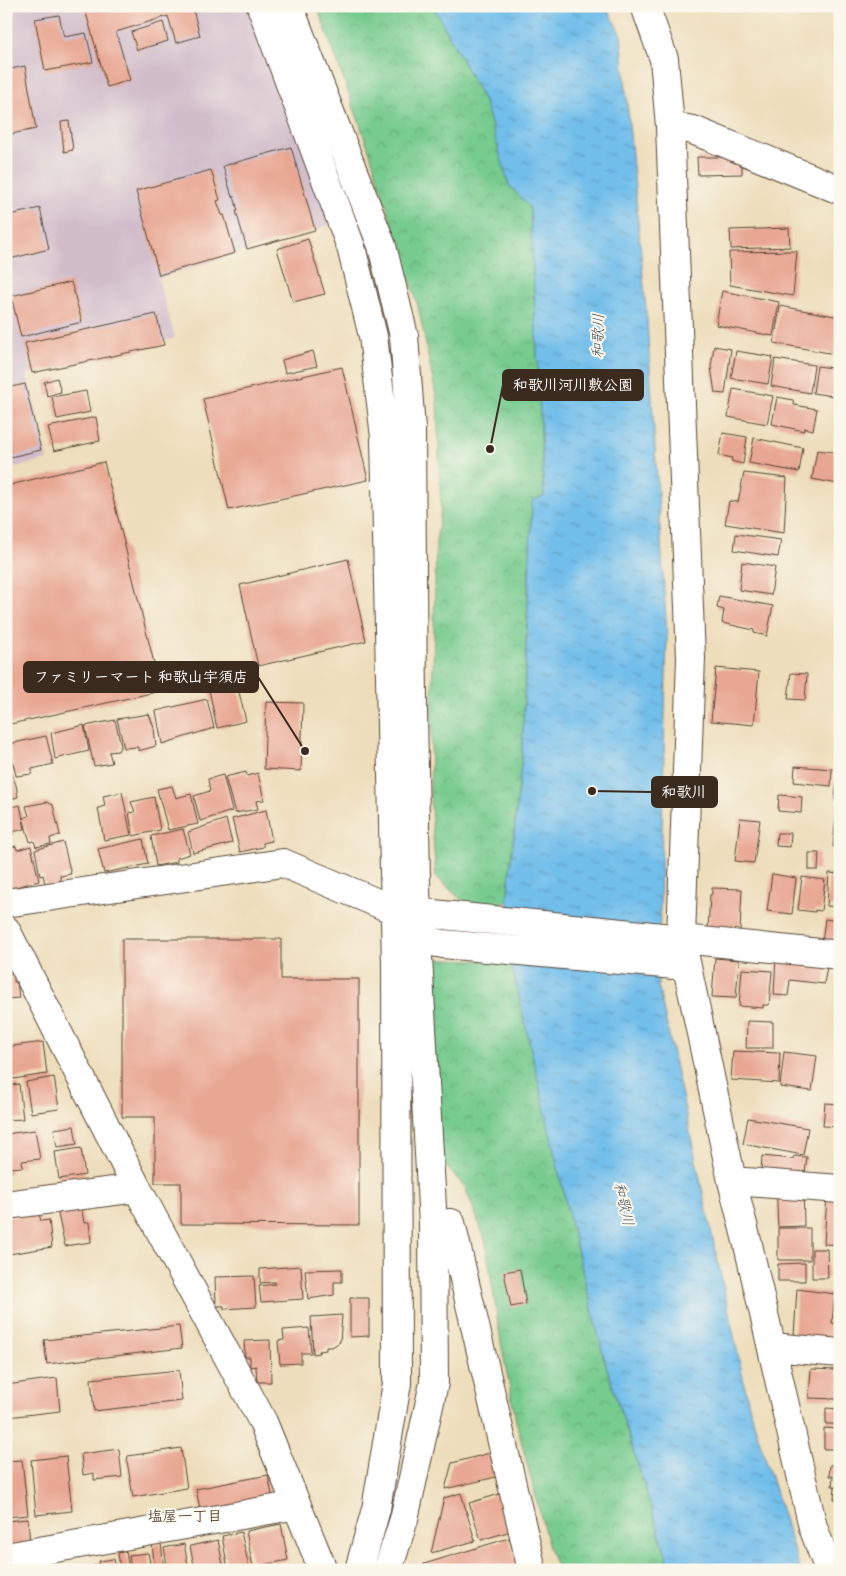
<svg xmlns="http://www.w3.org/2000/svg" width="846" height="1576" viewBox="0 0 846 1576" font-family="Delius,'Klee One',sans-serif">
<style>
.industrial{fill:#d1bdca}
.park{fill:url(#park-crowns);stroke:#587a56}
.water{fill:url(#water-ripples);stroke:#567484}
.building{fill:#e8a793}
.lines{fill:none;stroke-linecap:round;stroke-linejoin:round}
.minor-casing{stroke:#564535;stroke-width:30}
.tertiary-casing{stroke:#564535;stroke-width:30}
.minor{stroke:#fff;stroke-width:28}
.tertiary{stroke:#fff;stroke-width:28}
.labels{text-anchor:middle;stroke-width:4;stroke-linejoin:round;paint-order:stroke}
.water-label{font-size:15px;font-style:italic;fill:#4b565c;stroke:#fbf7ec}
.neighbourhood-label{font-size:15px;fill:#3b2a1e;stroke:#fbf7ec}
.leader{fill:none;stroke:#3b2a1e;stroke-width:2}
.callout-dot{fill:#3b2a1e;stroke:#fbf7ec;stroke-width:2}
.callout{fill:#3b2a1e;stroke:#3b2a1e;stroke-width:2}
.callout-label{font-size:15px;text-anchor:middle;font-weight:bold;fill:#fff}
</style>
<defs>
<pattern id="park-crowns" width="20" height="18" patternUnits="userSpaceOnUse" patternTransform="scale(1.25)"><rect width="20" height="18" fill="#76cb8e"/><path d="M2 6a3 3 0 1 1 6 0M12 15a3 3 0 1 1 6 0" fill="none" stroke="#67ae7a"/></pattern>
<pattern id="water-ripples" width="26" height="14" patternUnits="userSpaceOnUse" patternTransform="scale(1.25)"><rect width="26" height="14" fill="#71beeb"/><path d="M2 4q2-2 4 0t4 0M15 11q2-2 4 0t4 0" fill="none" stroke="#5e9bbe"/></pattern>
</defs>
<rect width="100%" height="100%" fill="#fbf7ec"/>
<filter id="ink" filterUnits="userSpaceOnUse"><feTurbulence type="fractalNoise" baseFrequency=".02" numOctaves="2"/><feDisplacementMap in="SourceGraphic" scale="10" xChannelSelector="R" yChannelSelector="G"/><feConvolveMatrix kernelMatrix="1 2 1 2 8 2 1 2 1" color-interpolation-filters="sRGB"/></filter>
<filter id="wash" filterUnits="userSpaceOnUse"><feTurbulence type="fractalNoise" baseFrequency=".0096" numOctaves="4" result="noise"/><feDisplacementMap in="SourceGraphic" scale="20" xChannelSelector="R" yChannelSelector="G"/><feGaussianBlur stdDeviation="1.12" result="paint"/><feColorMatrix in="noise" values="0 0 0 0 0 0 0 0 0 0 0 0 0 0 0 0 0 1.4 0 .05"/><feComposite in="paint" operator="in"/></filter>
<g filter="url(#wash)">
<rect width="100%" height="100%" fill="#edddba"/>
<path class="industrial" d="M6,6H247L332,224L158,278L175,338L27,374L47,460L6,469Z"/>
<path class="park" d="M317,6H433L485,103L509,185L530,208L544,497L529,567L522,754L507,901L474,911L436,877L430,796L436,541L441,510L437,401L418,306L368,147Z
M427,958L511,962L571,1225L605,1362L671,1570H557L549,1548L516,1421L501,1343L485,1239L465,1187L437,1157Z"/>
<path class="water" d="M433,6H606L621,35L647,320L667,636L658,985L750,1410L800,1570H671L605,1362L571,1225L511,962L507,901L522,754L532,501L544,496L530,208L509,185L485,103Z"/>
<g id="blocks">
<path class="building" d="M84,6H192L200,36L176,43L168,16L116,32L130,80L107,87Z
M59,15L64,37L86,33L93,62L45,71L35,19Z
M163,22L168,41L137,50L131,32Z
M25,66L36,129L6,135V70Z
M69,121L73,150L64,152L61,122Z
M291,147L315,230L247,249L236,211H238L234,196L232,197L223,166Z
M697,157H742V174L698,175Z
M211,170L220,200L217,201L222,215H224L235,253L159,275L136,191Z
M40,208L49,249L6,260V216Z
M789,228L790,247L731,249L730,230Z
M308,239L325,294L293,302L277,249Z
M797,251L793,296L730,285L729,252Z
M71,282L82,322L21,337L11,296Z
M722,291L779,302L773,336L716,325Z
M780,306L840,317V355L774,343Z
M156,314L164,345L32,373L25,343Z
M714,346L731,349L725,394L715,393L711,367Z
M313,351L317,366L285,373L282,360Z
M736,351L773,357L768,384L731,378Z
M775,359L814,365L810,393L771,386Z
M817,366L840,369V397L813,393Z
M342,367L368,480L229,510L203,399Z
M57,378L61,392L47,396L44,382Z
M25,384L41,450L6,458V388Z
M733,389L773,396L767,424L728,417Z
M86,391L90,412L57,419L52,397Z
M777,397L793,400L794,405L817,409L813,430L804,428V431L772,424Z
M96,417L100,441L54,451L48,427Z
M723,433L747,437L743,464L731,461L732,458L719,455Z
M754,438L803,448L799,472L749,463Z
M817,450L840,453L838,484L812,479Z
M104,462L161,691L6,725V486Z
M744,473L787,478L784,533L725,524L729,501L738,502Z
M736,534L781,540L778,557L734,550Z
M348,559L366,641L258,666L240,585Z
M742,562L775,567L771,595L739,590Z
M719,596L773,606L767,636L754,633V630L722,623L724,610L717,608Z
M716,668L759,672L754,725L711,721Z
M791,673L807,674L805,700L788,699Z
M236,680L246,721L217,728L208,685Z
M207,699L214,728L162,744L156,711Z
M266,702L303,703L301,771L264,769Z
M149,714L154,728L156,746L138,751V747L124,748L117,719Z
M115,720L121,745L118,751L109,752L112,763L94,766L85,726Z
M84,725L89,751L55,759L51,733Z
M46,736L53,764L32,769V774L16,776L9,744Z
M795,766L832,769L831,786L794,782Z
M838,766L840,767V799H835Z
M11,772L16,785L18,797L6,800V773Z
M246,772L247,776L258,773L264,800L256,801L258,809L235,813L225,777Z
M223,775L232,811L200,821L194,796L210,791L208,779Z
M172,786L176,798L191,794L198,824L168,830L157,789Z
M122,792L131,835L104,840L98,808L105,806L103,796Z
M779,795L802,797L801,813L778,811Z
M154,797L160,830L133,836L129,813L135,812L131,802Z
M47,802L53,805L60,835L50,838L51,844L36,847L34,841L30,842L23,818L29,816L26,806Z
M837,804L840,805V848L833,847Z
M20,805L25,829L12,832L13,835L6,837V808Z
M266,810L272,841L263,843V847L240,852L232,819Z
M740,818L760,820L754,863L735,861Z
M226,819L232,843L193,853L188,832Z
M183,829L190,854L177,858V862L156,866L151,836Z
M777,833H791L790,847L776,846Z
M143,839L148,864L104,873L98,849Z
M63,842L71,874L60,876L61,884L46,887L43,875L40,876L35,850Z
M16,846L17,850L31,846L39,881L8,889L6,881V848Z
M809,853H819L818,870H809Z
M829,873L840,874V907L827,906Z
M772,874L796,878L792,914L767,911Z
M802,877L825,880L821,911L815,910V912L798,910Z
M712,888L742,889L740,931L708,930L710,895L712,894Z
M825,919L840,921V944L822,942Z
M122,939H281V979H359V1225L181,1224V1183H155V1117H122Z
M776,956L828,961L824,984L790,980L788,996L774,995Z
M715,958L739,960L736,998L712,997Z
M6,962H8L10,974H14V982H17L19,998L6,999Z
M742,969L772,971L769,1005H763V1008L739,1006Z
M747,1021L773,1022V1048H746Z
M43,1042L47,1074L6,1080V1047Z
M733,1051L780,1053L779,1083L731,1080Z
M784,1052L817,1056L812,1091L780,1087Z
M54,1077L59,1109L31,1113L26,1082Z
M19,1084L23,1119L6,1120V1086Z
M825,1103L840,1104V1127L823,1126Z
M748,1118L808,1128L803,1155L743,1144Z
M74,1126L77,1144L57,1147L54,1129Z
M35,1130L40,1159L22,1161L23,1167L10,1168L11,1173H6V1134Z
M81,1148L85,1175L59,1179L55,1152Z
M762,1156L793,1159L794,1156L807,1157L805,1173L761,1171Z
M803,1182L804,1226L778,1227L776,1183Z
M840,1190V1245L824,1244L827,1195Z
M81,1205L84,1223L89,1222L91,1242L65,1246L57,1210Z
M39,1214L41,1221L49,1220L52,1247L9,1254L6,1218Z
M778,1228H810V1260H778Z
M812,1249H827L828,1278H812Z
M805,1263V1281H778V1264Z
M301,1266L303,1299L261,1302L259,1286L275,1284V1282L260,1283V1269Z
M342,1269V1282H334V1295L308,1299L305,1270Z
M520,1269L526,1304L511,1307L504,1272Z
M254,1276L256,1307L224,1309V1306H216L215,1277Z
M797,1289L835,1294L832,1323L840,1324V1340L794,1336Z
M350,1298H369V1336L350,1337Z
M342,1315L340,1342L332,1347H326V1350L319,1351V1353L313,1354L311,1317Z
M179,1326L182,1348L47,1364L44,1340Z
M309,1328L311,1353H301V1363L280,1364L278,1341L284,1340L283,1330Z
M270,1340L271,1382H257L256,1366L250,1367V1357H245L244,1341Z
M811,1369L837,1370V1375H840V1399L809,1398Z
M179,1370L182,1401L94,1411L91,1379Z
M57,1378L60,1411L8,1417L6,1385Z
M837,1405H840V1424H826V1408L837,1409Z
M824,1428L840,1429V1460H837L838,1449H824Z
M181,1448L187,1488L133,1497L127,1461L128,1456Z
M119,1449L122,1477L94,1480V1473L83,1475L81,1454Z
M490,1453L496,1477L445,1489L452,1463Z
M66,1456L72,1511L36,1515L31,1460Z
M22,1460L28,1515L6,1517V1461Z
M830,1465H840V1499H834L835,1486H832L833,1476H829Z
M268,1475L274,1505L202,1519L196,1489Z
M461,1493L475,1541L431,1553L444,1498Z
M500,1494L511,1531L481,1540L469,1503Z
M28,1519L30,1544L6,1547V1521Z
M281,1524L288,1560L253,1567L246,1531Z
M241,1532L249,1567L228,1570L222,1536Z
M509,1538L520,1570H422L424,1564Z
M218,1540L224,1570H195L190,1546Z
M161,1543L164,1570H155L152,1544Z
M184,1544L189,1570H168L164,1548Z
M126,1551L129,1570H120L118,1553Z
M148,1553L151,1570H131L129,1555Z
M114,1559L116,1570H93L92,1566L100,1564L99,1561Z"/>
</g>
</g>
<g filter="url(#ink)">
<use href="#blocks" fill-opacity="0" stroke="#564535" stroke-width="1"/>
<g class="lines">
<defs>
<path id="minor" d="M645,6L664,59L670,126L691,658L681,938L732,1181L749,1249L813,1527L829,1570
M670,126L693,130L840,190
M6,903L283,863L394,910L840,955
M6,930L137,1188L263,1422L323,1570
M417,939L443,944L686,966
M732,1181L840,1189
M6,1205L137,1188
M433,1225L451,1223L532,1570
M772,1347L840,1353
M6,1557L297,1505"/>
<path id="tertiary" d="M261,6L351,247L373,336L385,437L396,966L397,1383L376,1509L359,1570
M289,6L382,246L404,336L411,429L413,711L417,939L433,1225L434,1383L404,1519L388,1570"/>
</defs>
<use href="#minor" class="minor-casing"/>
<use href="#tertiary" class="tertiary-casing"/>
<use href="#minor" class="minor"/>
<use href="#tertiary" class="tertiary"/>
</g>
</g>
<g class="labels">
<g class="water-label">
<text transform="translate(598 336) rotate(-89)" y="5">和歌川</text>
<text transform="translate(624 1204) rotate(77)" y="5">和歌川</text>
</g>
<g class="neighbourhood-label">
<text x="185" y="1521">塩屋一丁目</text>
</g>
</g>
<path class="leader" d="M490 449L503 385M305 751L258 677M592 791L652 792"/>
<g class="callout-dot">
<circle cx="490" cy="449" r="5"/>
<circle cx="305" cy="751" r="5"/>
<circle cx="592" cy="791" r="5"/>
</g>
<g class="callout">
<rect x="503" y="370" width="140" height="30" rx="5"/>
<rect x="24" y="662" width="234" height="30" rx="5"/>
<rect x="652" y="777" width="65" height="30" rx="5"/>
</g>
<g class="callout-label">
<text x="573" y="390">和歌川河川敷公園</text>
<text x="141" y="682">ファミリーマート 和歌山宇須店</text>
<text x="684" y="797">和歌川</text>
</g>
<rect width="846" height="1576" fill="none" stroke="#fbf7ec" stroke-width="25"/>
</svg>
